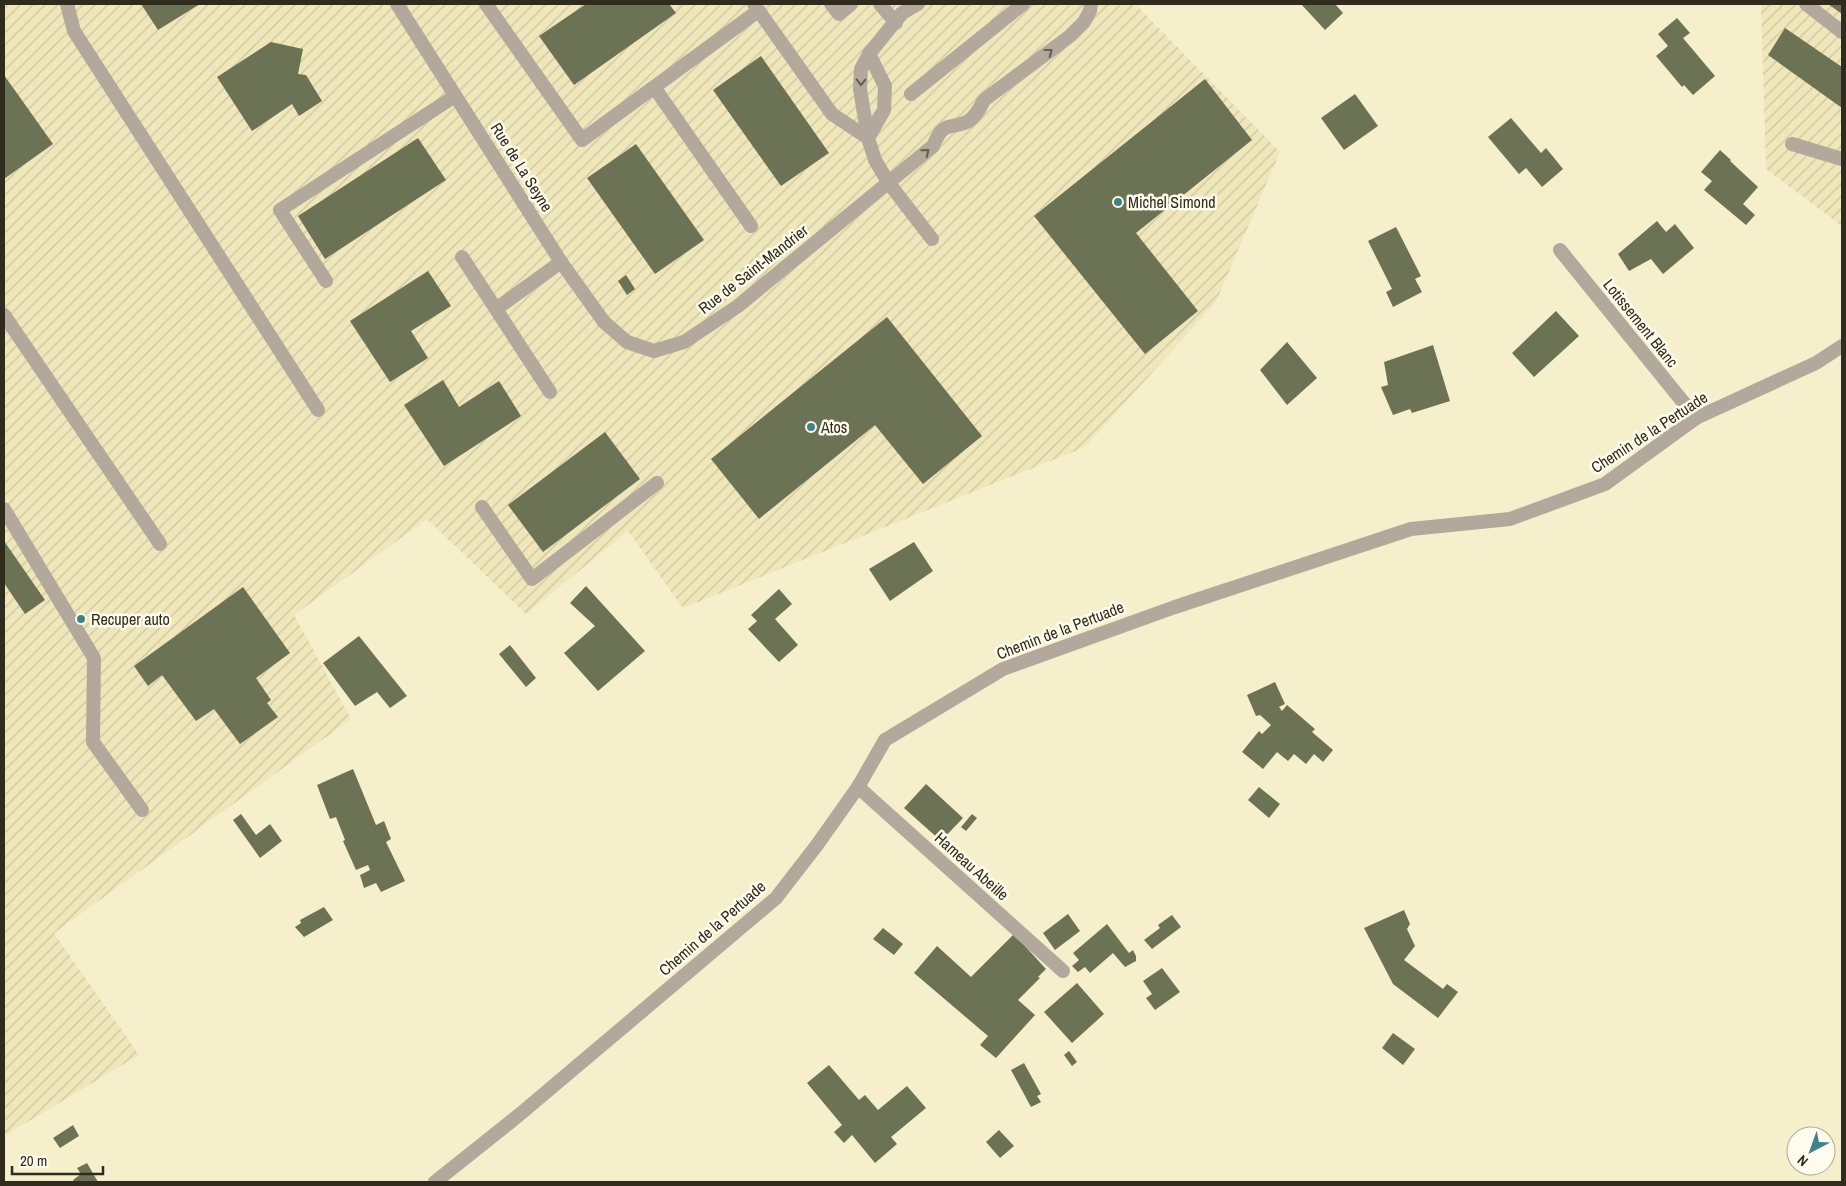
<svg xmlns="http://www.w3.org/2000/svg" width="1846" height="1186" viewBox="0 0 1846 1186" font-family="'Archivo Narrow',sans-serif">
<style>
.industrial{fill:url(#industrial-furrows)}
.building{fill:#6c7354}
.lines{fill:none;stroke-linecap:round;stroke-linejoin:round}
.service{stroke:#b2a89b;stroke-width:14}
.minor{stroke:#b2a89b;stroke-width:14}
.oneway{stroke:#635e51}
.poi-dot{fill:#3c838a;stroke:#fffced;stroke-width:2}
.labels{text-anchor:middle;stroke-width:5;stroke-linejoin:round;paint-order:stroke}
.street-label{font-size:16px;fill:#2f2c1f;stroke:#fffced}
.poi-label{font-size:16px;fill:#2f2c1f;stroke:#fffced;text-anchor:start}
</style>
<defs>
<pattern id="industrial-furrows" width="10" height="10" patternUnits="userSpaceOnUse" patternTransform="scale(1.25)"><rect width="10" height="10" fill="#efe6ba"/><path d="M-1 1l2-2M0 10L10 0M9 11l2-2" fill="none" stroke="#cdc59f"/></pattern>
</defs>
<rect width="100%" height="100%" fill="#f6efcb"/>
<path class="industrial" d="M4,4H1135L1280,152L1216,302L1085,447L683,608L628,531L526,614L427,519L294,615L351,719L54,933L139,1055L4,1136Z
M1761,4H1842V226L1766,169Z"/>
<path class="building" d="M141,4H200L158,30Z
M586,4H669L676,13L574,85L539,36Z
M1301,4H1335L1343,13L1325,30Z
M1828,4H1842V14Z
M1677,18L1690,33L1683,38L1715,76L1693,95L1684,85L1682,87L1656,56L1668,46L1658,34Z
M1785,28L1842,67V108L1768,55Z
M271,42L303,49L298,74L306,75L322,101L299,116L292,104L252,131L217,77Z
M761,56L829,153L781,186L713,90Z
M4,75L53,144L4,179Z
M1205,79L1252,140L1136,233L1198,311L1145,354L1034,216Z
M1355,94L1378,126L1344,150L1321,118Z
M1511,118L1541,153L1546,148L1563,169L1542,187L1526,168L1519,174L1488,137Z
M418,138L446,180L325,259L298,216Z
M636,144L704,240L655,274L587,178Z
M1720,150L1731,160L1730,161L1758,187L1743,204L1755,215L1746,225L1704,190L1712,181L1701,172Z
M1657,221L1666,232L1675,224L1694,248L1663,274L1651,259L1629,271L1618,254Z
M1396,227L1421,276L1415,279L1422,292L1393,307L1386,292L1392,289L1368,241Z
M428,271L451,306L411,331L428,358L390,382L350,321Z
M626,275L635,289L627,295L618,281Z
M1556,311L1579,336L1534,377L1512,353Z
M887,317L982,436L923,484L875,425L759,519L711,459Z
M1287,342L1317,378L1287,405L1260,370Z
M1433,345L1450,401L1412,413L1410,409L1393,415L1381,387L1388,385L1384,362Z
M443,380L459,407L499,381L521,416L444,466L404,405Z
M605,432L640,479L543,552L508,505Z
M4,541L45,600L25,614L4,583Z
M914,542L933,571L890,601L869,569Z
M586,586L645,651L598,691L564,653L595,626L570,603Z
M243,587L290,653L256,678L271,700L267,703L278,717L240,744L214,709L196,721L162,675L148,686L134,666Z
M779,589L792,604L775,619L798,645L779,662L748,629L757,621L751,615Z
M359,636L407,696L390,708L377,692L355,706L323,663Z
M510,645L536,678L526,687L499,654Z
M1275,682L1285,704L1279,707L1282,711L1287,705L1315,729L1312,732L1333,750L1323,762L1314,754L1306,764L1294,754L1288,761L1277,752L1263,769L1242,752L1259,731L1262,734L1271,725L1260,715L1256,716L1247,695Z
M353,769L376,825L384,821L391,839L386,842L405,881L381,892L376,883L364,888L360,875L370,870L368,865L356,870L343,841L345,840L336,817L330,819L317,785Z
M926,784L963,818L941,841L904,808Z
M1259,787L1280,804L1269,818L1248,800Z
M241,814L256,835L270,824L282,841L260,858L233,820Z
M972,814L977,818L966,831L961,827Z
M324,907L333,920L304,937L295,927L301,923L300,920Z
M1404,910L1410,924L1407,929L1415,946L1404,960L1443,989L1447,984L1458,992L1438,1018L1393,984L1364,928Z
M1068,914L1080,931L1055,950L1043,933Z
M1172,915L1181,927L1152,949L1144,940L1160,928L1158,925Z
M1107,924L1129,953L1133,950L1136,956V961L1125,967L1113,953L1090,973L1085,967L1078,972L1072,966L1079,960L1073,953Z
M883,928L903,944L894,955L873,939Z
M1014,934L1046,969L1038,977L1040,978L1018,1000L1035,1015L996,1058L980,1045L988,1036L914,973L937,946L971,977Z
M1162,968L1180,992L1155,1010L1146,998L1152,994L1143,981Z
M1077,983L1104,1014L1072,1043L1044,1012Z
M1393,1033L1415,1049L1403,1065L1382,1048Z
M1069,1051L1077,1062L1072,1066L1064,1055Z
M1024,1063L1041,1094L1037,1096L1041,1102L1031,1107L1011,1070Z
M829,1065L859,1100L865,1095L878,1110L907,1086L926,1108L891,1137L897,1144L875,1163L852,1135L844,1143L834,1132L842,1125L807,1083Z
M73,1125L79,1136L60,1148L53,1138Z
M999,1130L1014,1146L1000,1158L986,1142Z
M87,1163L98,1182H74L73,1180L81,1174L77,1168Z"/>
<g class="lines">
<path class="service" d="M67,4L74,31L318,410
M486,4L582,140L758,11
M754,4L832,114L868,138L884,110L885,86L869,54
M831,4L839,14L851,4
M880,4L896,23
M1806,4L1842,32
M654,87L751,226
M911,94L1023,4
M1792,144L1842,159
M888,182L932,239
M1560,250L1696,418
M462,257L550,392
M326,281L280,210L455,96
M496,309L561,262
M4,315L160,544
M482,507L532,579L657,483
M4,509L94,658L93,742L142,810
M858,787L1063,971"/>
<path class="minor" d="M397,4L561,262L604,322L627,342L654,351L684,342L738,306L933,146C944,120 947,130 967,122C975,118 980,108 984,100L1070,36L1084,22L1090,11L1091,4
M888,182L875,160L868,138L860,89L861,69L869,54L902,13L918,4
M435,1182L519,1115L776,898L817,845L858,787L885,740L1003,669L1175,607L1411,529L1510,519L1605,484L1696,418L1816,363L1842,346"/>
</g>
<defs><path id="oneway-chevron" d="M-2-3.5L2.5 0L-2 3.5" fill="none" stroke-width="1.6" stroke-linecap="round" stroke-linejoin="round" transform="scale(1.25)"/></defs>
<g class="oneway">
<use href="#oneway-chevron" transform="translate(1049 52) rotate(-37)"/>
<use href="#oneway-chevron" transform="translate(861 82) rotate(91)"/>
<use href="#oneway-chevron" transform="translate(926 152) rotate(-39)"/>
</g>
<g class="poi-dot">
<circle cx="1118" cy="202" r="5"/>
<circle cx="811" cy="427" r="5"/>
<circle cx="81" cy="619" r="5"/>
</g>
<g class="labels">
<g class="street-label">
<text transform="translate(522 167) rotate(58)" y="6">Rue de La Seyne</text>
<text transform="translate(753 269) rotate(-38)" y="6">Rue de Saint-Mandrier</text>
<text transform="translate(1641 323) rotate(51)" y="6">Lotissement Blanc</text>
<text transform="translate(1649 432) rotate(-33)" y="6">Chemin de la Pertuade</text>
<text transform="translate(1060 630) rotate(-21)" y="6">Chemin de la Pertuade</text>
<text transform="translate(972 866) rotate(42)" y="6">Hameau Abeille</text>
<text transform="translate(712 928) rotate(-41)" y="6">Chemin de la Pertuade</text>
</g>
<g class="poi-label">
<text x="1128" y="208">Michel Simond</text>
<text x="821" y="433">Atos</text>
<text x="91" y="625">Recuper auto</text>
</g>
</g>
<rect width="1846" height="1186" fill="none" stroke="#2f2c1f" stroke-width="10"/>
<g transform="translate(1811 1151) rotate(221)"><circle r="24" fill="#fffced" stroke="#aca99b"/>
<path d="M0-4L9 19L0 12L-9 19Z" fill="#3c838a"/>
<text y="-8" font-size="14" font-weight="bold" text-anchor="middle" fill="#2f2c1f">N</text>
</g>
<path d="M12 1166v8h91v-8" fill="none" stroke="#2f2c1f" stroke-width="2.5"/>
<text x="20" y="1166" font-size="15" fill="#2f2c1f" stroke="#fffced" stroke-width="4" paint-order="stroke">20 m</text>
</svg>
